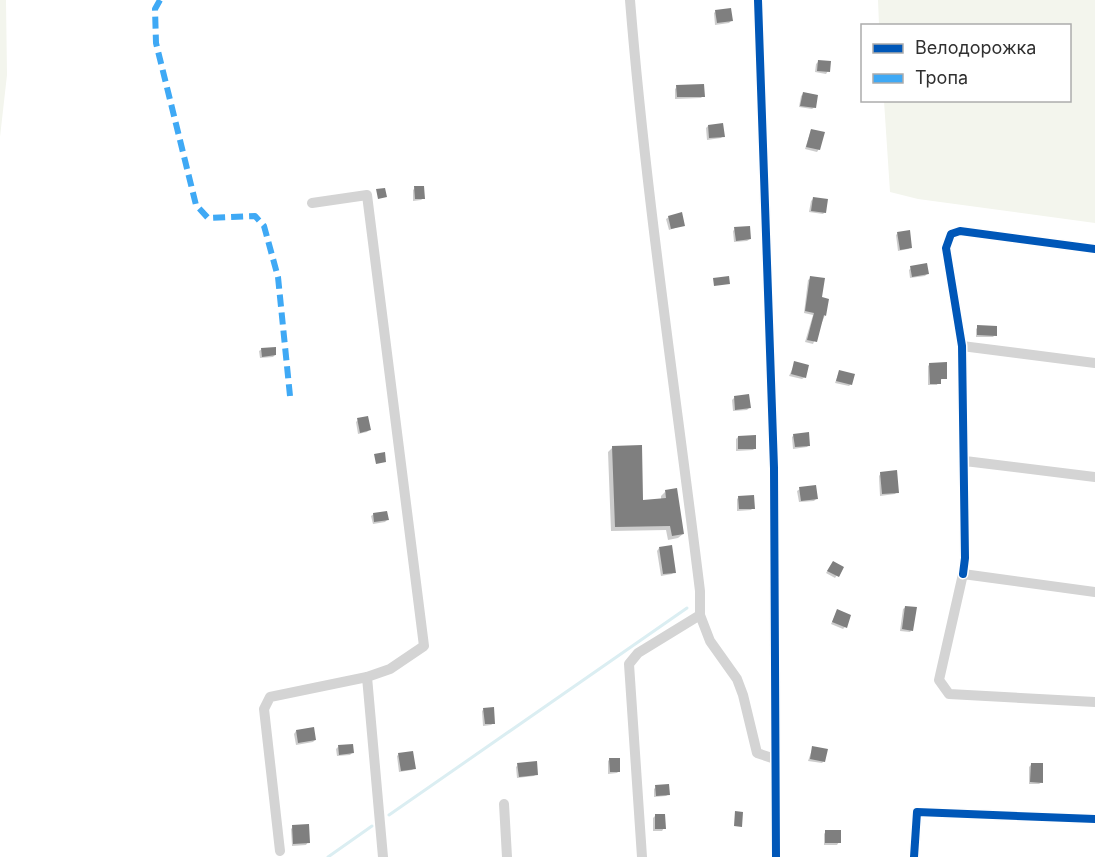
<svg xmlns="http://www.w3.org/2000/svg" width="1095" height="857" viewBox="0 0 1095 857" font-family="Inter,sans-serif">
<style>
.green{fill:#f3f5ed}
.shadow{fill:#0003}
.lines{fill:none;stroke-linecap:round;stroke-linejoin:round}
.stream{stroke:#dbeef2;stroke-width:3}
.building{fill:#7f7f7f}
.minor{stroke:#d4d4d4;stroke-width:10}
.quiet{stroke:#3fa9f5;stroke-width:6;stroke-dasharray:12 6;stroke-linecap:butt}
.cycleway-casing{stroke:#fff;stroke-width:11}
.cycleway{stroke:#0057b8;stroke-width:8}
</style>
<rect width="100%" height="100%" fill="#fff"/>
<path class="green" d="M0,0H6L7,75L0,137Z
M878,0H1095V223L918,199L890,192L884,101L1070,100V26L879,25Z"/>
<path class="shadow" d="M716,11L731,21L729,23L715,25L714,13Z
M818,62L828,71L826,74L815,72L816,64Z
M677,87L703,96L701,98L675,99V89Z
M803,94L815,107L812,109L799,107L801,96Z
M708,126L723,136L721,138L707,140L706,128Z
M811,130L819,149L817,152L805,149Z
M415,188L424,198L421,200L413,201V190Z
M813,199L825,212L823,214L809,212L811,201Z
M669,217L684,225L669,230L666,219Z
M735,229L750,239L747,241L734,242L733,231Z
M898,233L911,247L908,249L898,251L896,235Z
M911,268L927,274L925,276L910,278L909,270Z
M811,278L825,315L813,344L805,342L813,315L804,313L808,280Z
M978,327L995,335L993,337H976V329Z
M262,349L275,355L273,357L260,358L259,351Z
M795,363L805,377L802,379L789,376Z
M930,364L946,378L939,380L937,385H928V366Z
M839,372L851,384L849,386L835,383Z
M734,398L749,408L747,410L733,411L732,400Z
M358,420L369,430L367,432L358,434L356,422Z
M794,435L809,445L807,447L793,449L792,437Z
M738,437L755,448L753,450L736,451V439Z
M613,447L642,502L661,500V496L665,492L683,534L678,538L668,540L666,530L611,531L608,452Z
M881,473L897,492L895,494L880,496L879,476Z
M800,489L816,499L814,501L799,502L797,491Z
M739,497L753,508L751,510L737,511V499Z
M374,514L387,520L385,522L373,524L371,516Z
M659,548L674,572L672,574L661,576L657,551Z
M831,565L842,568L835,578L826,573Z
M906,607L912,630L910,632L900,631L903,609Z
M837,611L845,627L843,629L831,624Z
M484,709L494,723L491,725L483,726L482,711Z
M296,731L315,740L313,742L296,745L294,734Z
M338,747L352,753L350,755L337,756L336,749Z
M813,747L824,761L822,763L808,761Z
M399,754L414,768L412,770L399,772L397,756Z
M610,759L619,771L617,773L608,774V761Z
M518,765L536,774L534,776L517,778L516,767Z
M1031,765L1042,782L1039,784H1029V767Z
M656,787L669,794L666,796L654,797V789Z
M655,816L664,828L662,831H653V818Z
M293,827L308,842L306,845L292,846L291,829Z
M826,831L839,842L837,845H824V834Z"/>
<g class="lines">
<path class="stream" d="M389,815L687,608
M328,857L372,826"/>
</g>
<path class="building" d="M731,8L733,21L717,23L715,10Z
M818,60L831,61L830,72L817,71Z
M704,84L705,97H677L676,85Z
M803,92L818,95L816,108L800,106Z
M723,123L725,137L709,138L708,125Z
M811,129L825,132L820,150L806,147Z
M414,186H424L425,199H415Z
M385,188L387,197L378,199L376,189Z
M813,197L828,199L826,213L811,211Z
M682,212L685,226L671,229L668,216Z
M750,226L751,239L736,241L734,227Z
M910,230L912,248L900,250L897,232Z
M927,263L929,274L912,277L910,266Z
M729,276L730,284L714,286L713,278Z
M810,276L825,278L822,297L829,299L826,316L824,315L817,342L807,340L814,313L805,311Z
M977,325L997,326V336L977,335Z
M276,347V355L262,357L261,348Z
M794,361L809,365L806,378L791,374Z
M947,362V379H941V384H930L929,363Z
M839,370L855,374L852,385L836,381Z
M749,394L751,408L735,410L734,396Z
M368,416L371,430L360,433L357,418Z
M809,432L810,446L795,447L793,434Z
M756,435V449H738V436Z
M642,445L643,500L666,498L665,490L677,488L684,534L672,536L670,526L615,527L612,446Z
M385,452L386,462L376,464L374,454Z
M897,470L899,493L882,494L880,472Z
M816,485L818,499L801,501L799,487Z
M754,495L755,509H739L738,496Z
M387,511L389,520L374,522L373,513Z
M672,545L676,573L663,574L659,547Z
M833,561L844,567L839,577L827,571Z
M905,606L917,607L913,631L902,629Z
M837,609L851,615L847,628L832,622Z
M494,707L495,724H485L483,708Z
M314,727L316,740L298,743L296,730Z
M353,744L354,753L339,755L338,745Z
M812,746L828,749L825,762L810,759Z
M413,751L416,769L401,771L398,753Z
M609,758H620V772H610Z
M537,761L538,775L519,777L517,763Z
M1031,763H1043V783L1030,782Z
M669,784L670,795L656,796L655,785Z
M735,811L743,812L742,827L734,826Z
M655,814H665L666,829H655Z
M309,824L310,843L293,844L292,825Z
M825,830H841V843H825Z"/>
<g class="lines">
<path class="minor" d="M630,0C646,198 676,394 700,591V615L710,641L737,679L743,695L757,753L775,759
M758,0L774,468L776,857
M962,346L1095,363
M965,461L1095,477
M963,574L965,558L962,346L946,248L951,234L960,231L1095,249
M1095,592L963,574L939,680L949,694L1095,702
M367,677L383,857
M504,804L507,857
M280,851L264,709L270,697L367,677L390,669L424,646L367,195L312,203
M642,857L629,664L638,653L700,615
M914,857L917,812L1095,819"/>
<path class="quiet" d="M160,0L155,9L156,43L196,205L208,218L255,216L264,226L278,277L290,396"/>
<defs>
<path id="cycleway" d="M758,0L774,468L776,857
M963,574L965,558L962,346L946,248L951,234L960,231L1095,249
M914,857L917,812L1095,819"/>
</defs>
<use href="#cycleway" class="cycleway-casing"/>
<use href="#cycleway" class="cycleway"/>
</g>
<rect x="861" y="24" width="210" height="78" fill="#ffffff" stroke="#acacac" stroke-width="1.5"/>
<rect x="873" y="44" width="30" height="9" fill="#0057b8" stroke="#acacac" stroke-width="1.5"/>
<text x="915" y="54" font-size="18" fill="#303030">Велодорожка</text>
<rect x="873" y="74" width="30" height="9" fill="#3fa9f5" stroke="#acacac" stroke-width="1.5"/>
<text x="915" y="84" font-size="18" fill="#303030">Тропа</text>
</svg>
